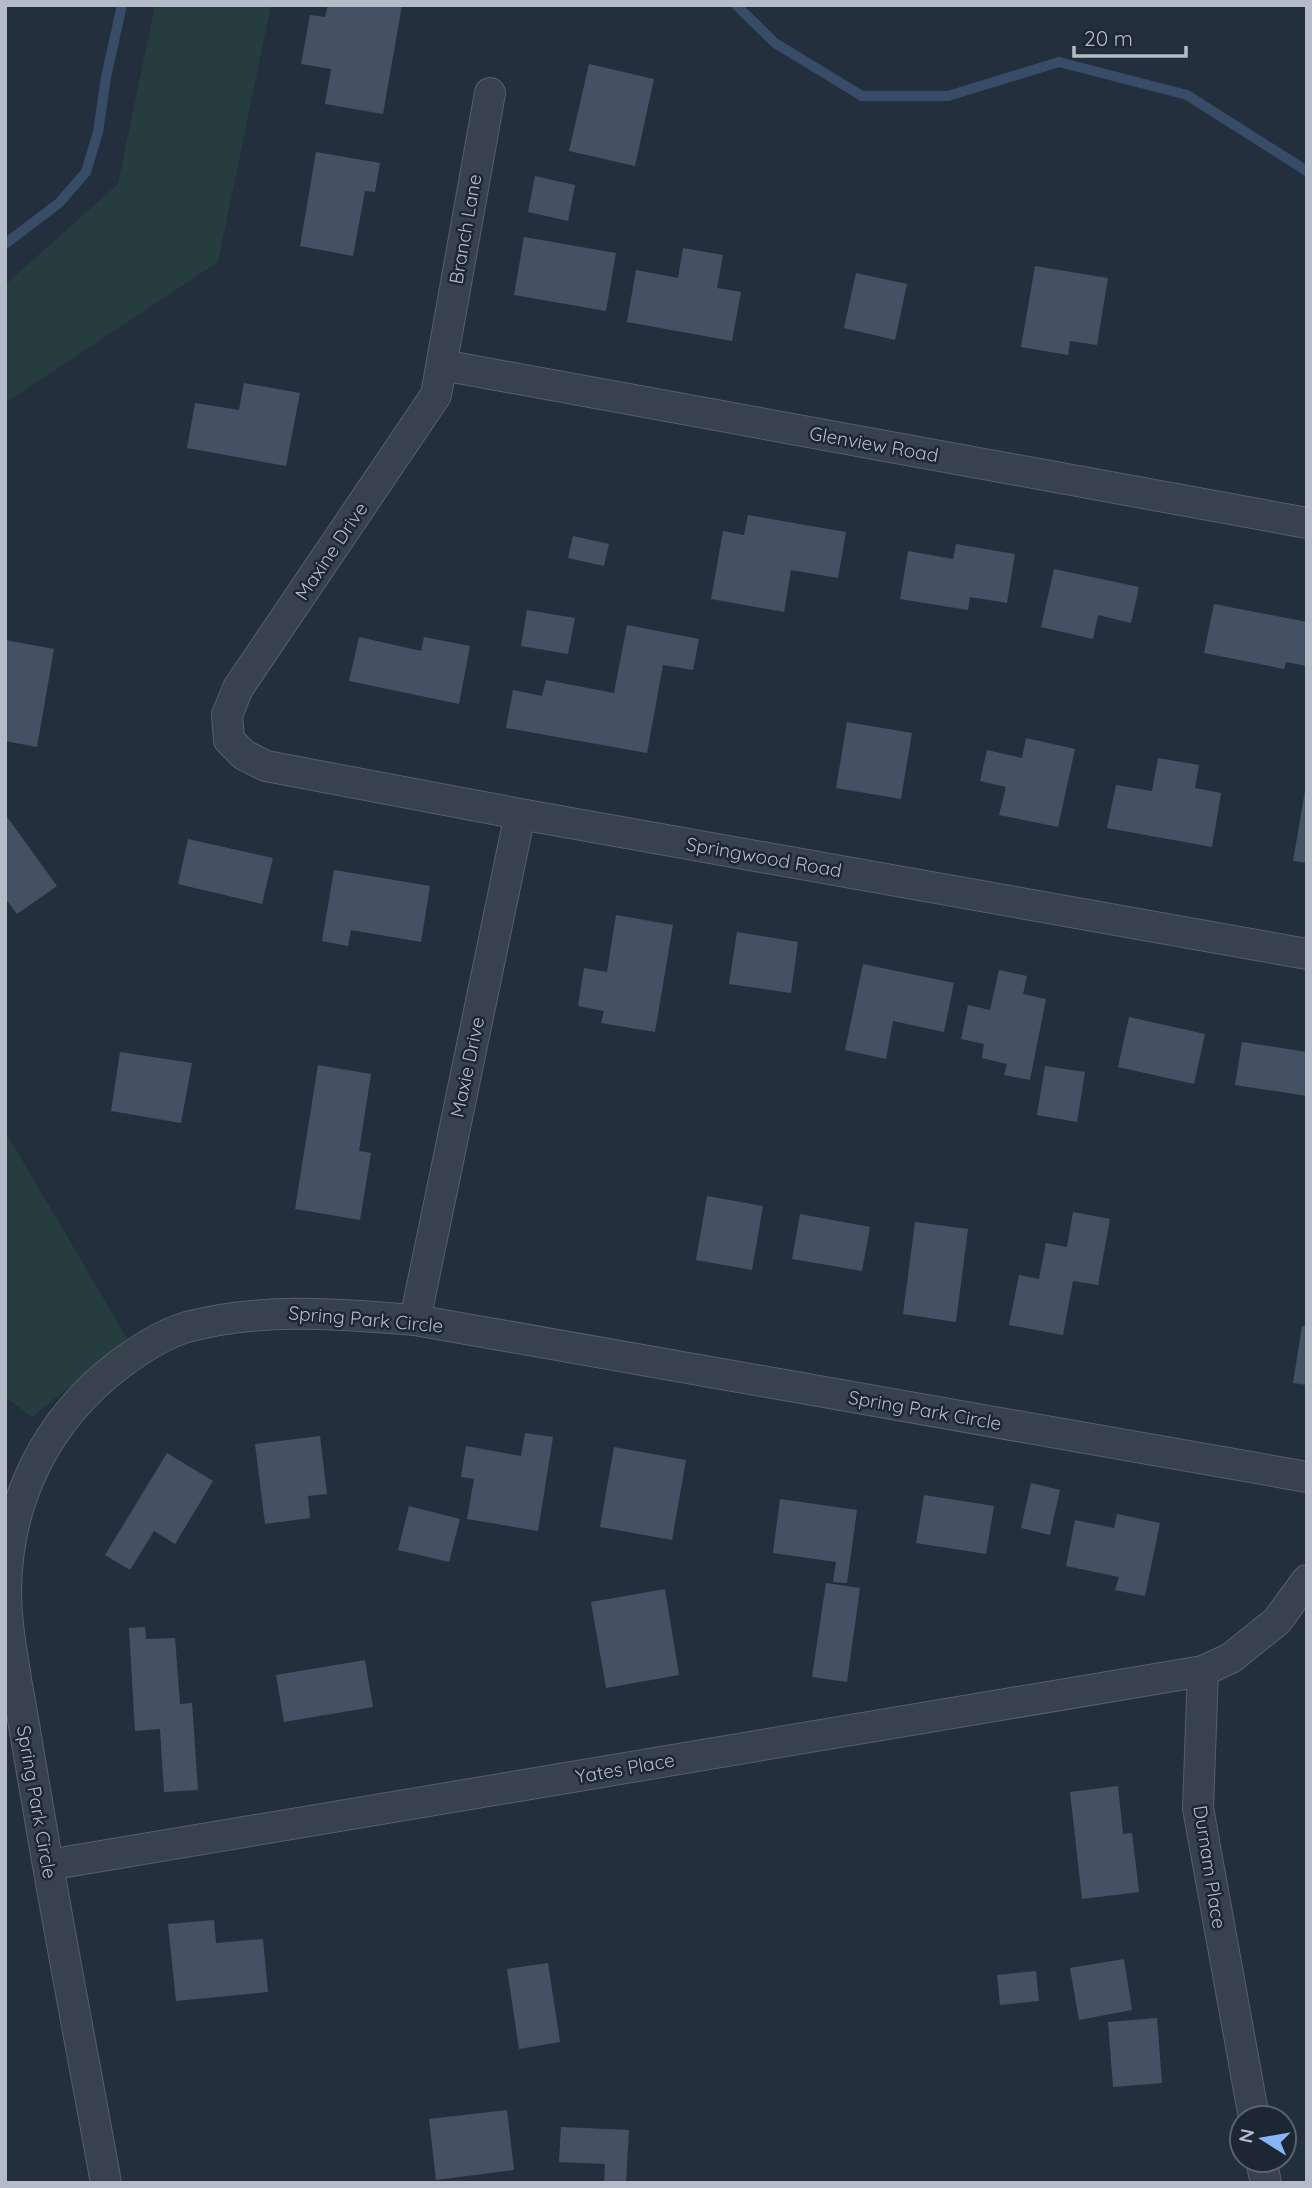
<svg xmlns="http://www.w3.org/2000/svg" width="1312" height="2188" viewBox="0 0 1312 2188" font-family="Quicksand,sans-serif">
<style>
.green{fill:#263c3f}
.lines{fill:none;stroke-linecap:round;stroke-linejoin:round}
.stream{stroke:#394c67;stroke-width:10}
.building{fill:#455162}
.street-casing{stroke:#565f6c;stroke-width:32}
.street{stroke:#38414e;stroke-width:30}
.labels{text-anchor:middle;stroke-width:5;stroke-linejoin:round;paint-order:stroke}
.street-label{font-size:19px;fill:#b4bcc9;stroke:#1d2633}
</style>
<rect width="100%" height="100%" fill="#242f3e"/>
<path class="green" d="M155,5H271L218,262L5,403V285L118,184Z
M5,1131L128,1340L32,1417L5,1397Z"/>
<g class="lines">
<path class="stream" d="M736,5L775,43L862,96H948L1059,62L1187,95L1307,171
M5,244L59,203L86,172L98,132L106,77L122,5"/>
</g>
<path class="building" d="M328,5H402L383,114L325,104L331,69L301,64L310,15L325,17Z
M589,64L654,79L635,166L569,151Z
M316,152L380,163L375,192L365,191L353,256L300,246Z
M535,176L575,185L568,221L528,212Z
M524,237L616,253L606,311L514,295Z
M683,248L723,255L717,288L741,292L732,341L627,322L636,270L678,278Z
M1035,266L1108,278L1097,345L1070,341L1068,355L1021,347Z
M856,273L907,284L895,340L844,328Z
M244,383L300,393L286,466L187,448L195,403L239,410Z
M748,515L846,532L838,578L791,570L784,612L711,599L723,531L744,535Z
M573,536L609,544L604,566L568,558Z
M956,544L1015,554L1007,603L970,597L968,610L900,599L908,551L953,559Z
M1054,569L1139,587L1131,623L1098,615L1093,639L1041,627Z
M1214,604L1307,622V666L1286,662L1284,669L1204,653Z
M527,610L575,618L568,654L521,646Z
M627,625L699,639L693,670L663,665L647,753L506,728L513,690L542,696L546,680L614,693Z
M359,637L421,651L424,637L470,646L459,704L349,681Z
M5,640L54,649L37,747L5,741Z
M847,722L912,733L901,799L836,788Z
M1026,738L1075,749L1058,827L999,815L1006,787L980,781L987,750L1022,758Z
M1158,758L1199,765L1195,788L1221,793L1212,847L1107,828L1116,785L1152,791Z
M1305,791H1307V863L1293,861Z
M5,814L57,886L17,914L5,898Z
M188,839L273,858L262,904L178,884Z
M334,870L430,886L421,942L351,930L348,946L322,941Z
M616,915L673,925L655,1032L601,1023L604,1011L578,1006L584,968L607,972Z
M737,932L798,942L791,993L729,984Z
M863,964L954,983L944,1032L893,1021L886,1059L845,1050Z
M999,970L1027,976L1023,994L1046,999L1030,1080L1004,1075L1007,1064L982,1058L984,1044L961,1039L968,1005L990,1010Z
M1129,1017L1205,1034L1194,1084L1118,1067Z
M1242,1042L1307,1052V1096L1235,1085Z
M120,1052L192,1063L181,1123L111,1111Z
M318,1065L371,1074L359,1151L371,1153L360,1220L295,1209Z
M1045,1066L1085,1072L1077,1122L1037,1115Z
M707,1196L763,1206L752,1270L696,1260Z
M1073,1212L1110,1219L1098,1285L1073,1281L1063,1335L1009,1325L1019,1275L1039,1279L1046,1243L1067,1247Z
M800,1214L870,1227L862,1271L792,1259Z
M915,1222L968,1229L956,1322L903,1314Z
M1302,1326L1307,1327V1385L1293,1383Z
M525,1433L553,1437L538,1531L467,1519L474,1479L461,1477L466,1446L521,1456Z
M320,1436L327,1494L308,1496L310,1518L265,1524L255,1444Z
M614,1447L686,1460L672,1540L600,1527Z
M167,1453L213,1481L175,1544L154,1531L130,1570L105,1555Z
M1031,1483L1060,1490L1050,1535L1021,1528Z
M924,1495L994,1506L986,1554L916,1543Z
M780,1499L857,1510L847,1583L833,1582L836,1562L773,1553Z
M409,1506L460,1519L449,1562L398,1550Z
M1117,1514L1160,1523L1145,1596L1115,1590L1119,1577L1066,1566L1075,1520L1114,1528Z
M826,1583L860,1588L847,1682L812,1677Z
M665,1589L679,1675L606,1688L591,1602Z
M145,1627L146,1639L175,1638L180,1704L192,1703L198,1790L164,1792L160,1729L135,1731L129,1628Z
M365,1660L373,1707L284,1722L276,1675Z
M1118,1786L1123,1834L1132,1833L1139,1892L1082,1899L1070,1792Z
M214,1920L216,1943L263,1939L268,1992L176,2001L168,1924Z
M1124,1959L1132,2010L1079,2020L1070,1968Z
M548,1963L560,2042L519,2049L507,1969Z
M1036,1971L1039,2001L1000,2005L997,1975Z
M1157,2018L1162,2083L1113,2087L1108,2022Z
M507,2110L514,2170L436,2180L429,2119Z
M561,2127L629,2130L626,2183H604L605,2164L559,2162Z"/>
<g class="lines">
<defs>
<path id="street" d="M490,93L436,395L238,688L227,715L229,740L244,755L266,766L520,814L1307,954
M442,365L1307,523
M415,1320L520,814
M1203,1671L1198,1808L1254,2118
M48,1865L1203,1671L1231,1658L1277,1621L1307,1580
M1261,2160L1266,2183
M106,2183C83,2055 58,1928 37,1801C30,1762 24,1723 17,1685C12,1654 6,1622 6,1591C7,1499 47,1419 120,1364C140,1349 163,1334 187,1327C264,1307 337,1314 415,1320L1307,1477"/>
</defs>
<use href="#street" class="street-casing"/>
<use href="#street" class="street"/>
</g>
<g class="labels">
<g class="street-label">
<text transform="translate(465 229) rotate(-80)" y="7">Branch Lane</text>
<text transform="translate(874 444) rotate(10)" y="7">Glenview Road</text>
<text transform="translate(331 551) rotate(-56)" y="7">Maxine Drive</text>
<text transform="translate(764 857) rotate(10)" y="7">Springwood Road</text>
<text transform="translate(467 1067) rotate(-78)" y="7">Maxie Drive</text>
<text transform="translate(366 1319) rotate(5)" y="7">Spring Park Circle</text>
<text transform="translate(925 1410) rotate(10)" y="7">Spring Park Circle</text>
<text transform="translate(625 1768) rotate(-10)" y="7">Yates Place</text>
<text transform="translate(37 1802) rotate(80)" y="7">Spring Park Circle</text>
<text transform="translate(1210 1867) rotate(81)" y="7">Durnam Place</text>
</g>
</g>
<rect width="1312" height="2188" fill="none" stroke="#b4bcc9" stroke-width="14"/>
<g transform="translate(1263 2139) rotate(281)"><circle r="33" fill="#1d2633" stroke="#59626f" stroke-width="2"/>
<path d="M0-5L12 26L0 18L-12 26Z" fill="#8ab4f8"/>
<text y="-10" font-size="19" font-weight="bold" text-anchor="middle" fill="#b4bcc9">N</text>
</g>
<path d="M1074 46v10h112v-10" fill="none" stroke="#b4bcc9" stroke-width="3.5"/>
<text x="1084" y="46" font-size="21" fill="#b4bcc9" stroke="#1d2633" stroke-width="5" paint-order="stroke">20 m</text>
</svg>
